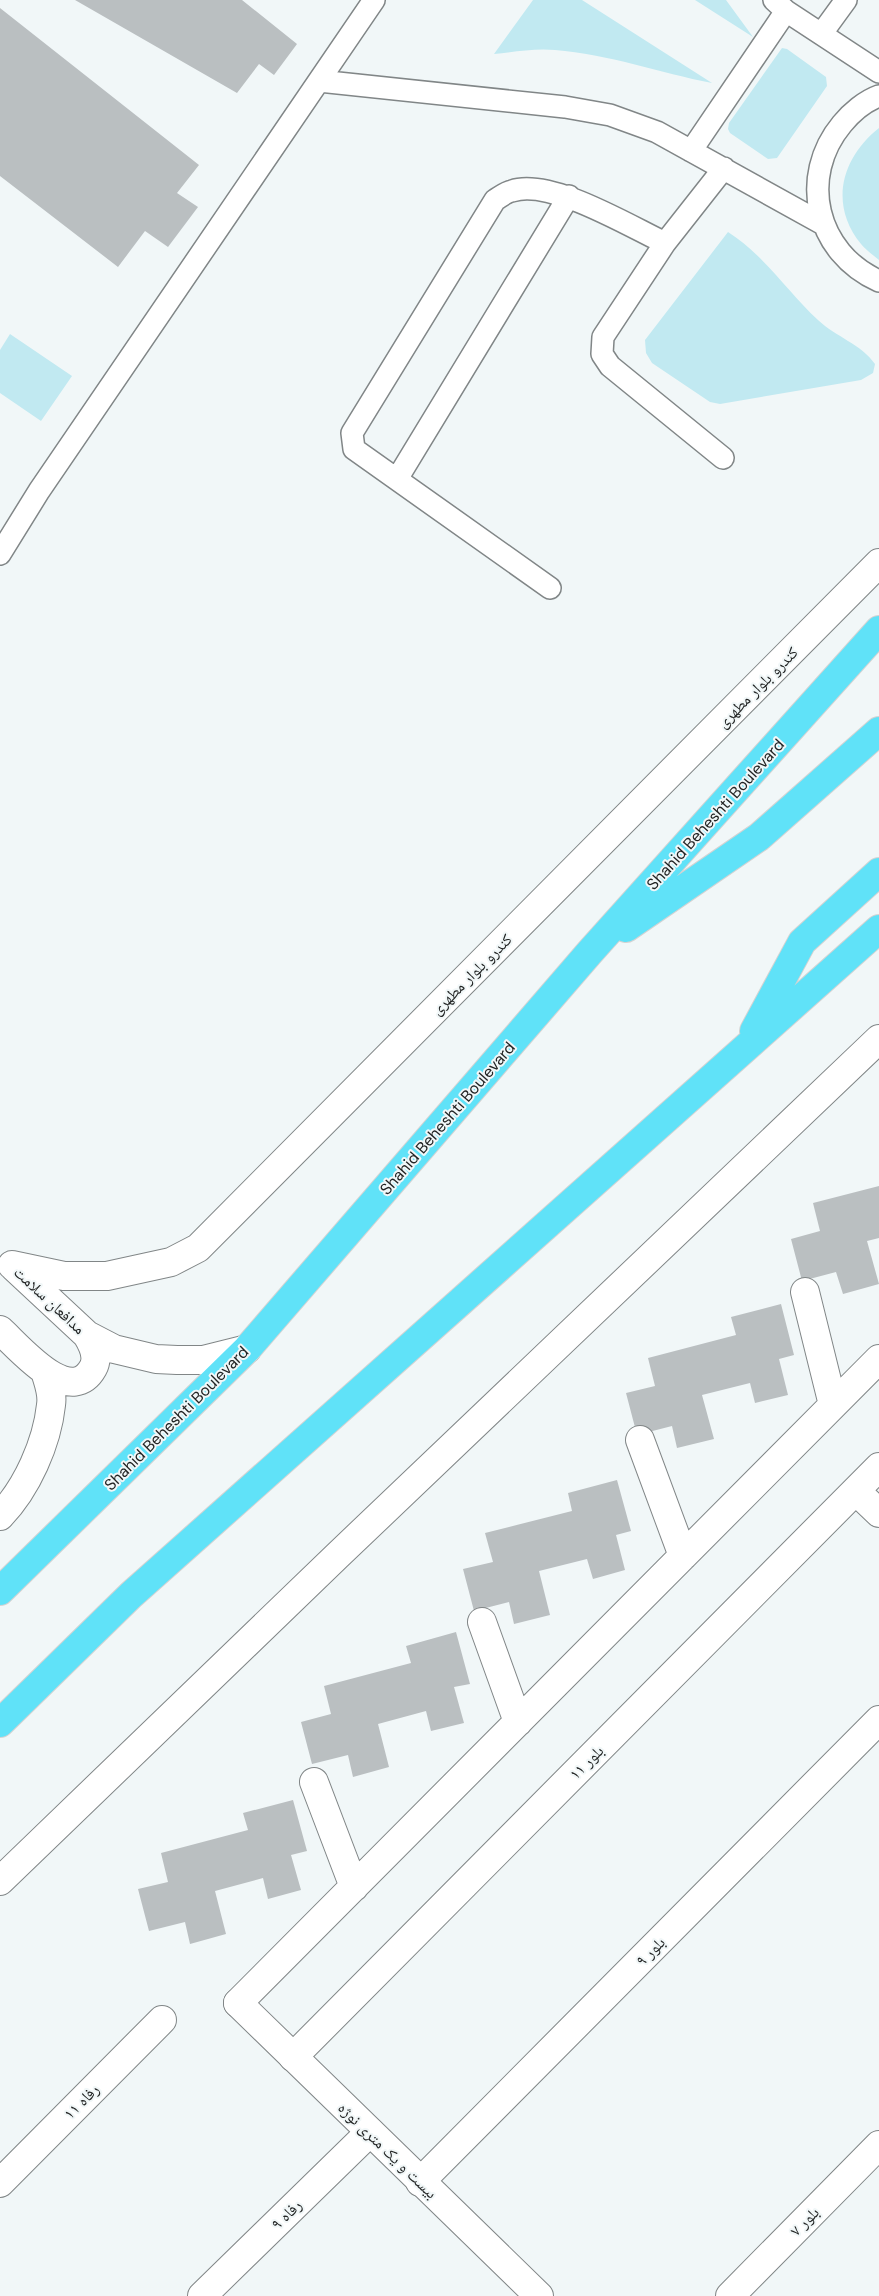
<svg xmlns="http://www.w3.org/2000/svg" width="879" height="2296" viewBox="0 0 879 2296" font-family="'DM Sans','Noto Naskh Arabic',sans-serif">
<style>
.green{fill:#c1e9f1}
.building{fill:#babfc1}
.lines{fill:none;stroke-linecap:round;stroke-linejoin:round}
.service-casing{stroke:#818687;stroke-width:24}
.minor-casing{stroke:#818687;stroke-width:30}
.tertiary-casing{stroke:#818687;stroke-width:30}
.secondary-casing{stroke:#818687;stroke-width:30}
.trunk-casing{stroke:#d3d3d3;stroke-width:30}
.service{stroke:#fff;stroke-width:21}
.minor{stroke:#fff;stroke-width:28}
.tertiary{stroke:#fff;stroke-width:28}
.secondary{stroke:#fff;stroke-width:28}
.trunk{stroke:#60e2f8;stroke-width:28}
.labels{text-anchor:middle;stroke-width:4;stroke-linejoin:round;paint-order:stroke}
.street-label{font-size:16px;fill:#222424;stroke:#f1f7f8}
</style>
<rect width="100%" height="100%" fill="#f1f7f8"/>
<path class="green" d="M533,0H582L712,83C660,73 608,54 555,50C535,48 514,52 494,54Z
M695,0H726L753,37Z
M782,48L787,49L826,77L827,86L777,158L768,159L730,133L728,129L729,123Z
M879,128V260C873,255 866,250 861,244C829,205 841,158 879,128Z
M728,232C764,255 787,291 818,320C836,337 861,344 875,364L873,373L861,380L720,404L710,402L652,363L646,353L645,340Z
M10,334L72,376L41,421L0,393V350Z"/>
<path class="building" d="M75,0H242L297,44L274,75L259,64L237,93Z
M0,8L199,165L177,193L198,207L168,247L145,231L118,267L0,176Z
M879,1186V1238L867,1241L879,1284L843,1294L836,1272L802,1281L791,1239L820,1231L813,1203Z
M781,1304L794,1355L779,1359L788,1395L755,1403L750,1383L702,1395L714,1439L677,1448L672,1426L637,1435L626,1393L655,1386L648,1358L736,1335L731,1317Z
M617,1480L631,1531L616,1535L625,1570L593,1579L587,1559L539,1571L550,1615L514,1624L509,1602L474,1611L463,1569L493,1562L485,1533L572,1511L568,1493Z
M456,1632L470,1684L454,1687L464,1723L431,1731L426,1711L378,1724L389,1767L353,1777L348,1755L312,1764L301,1722L331,1714L324,1686L411,1663L406,1646Z
M293,1800L307,1851L291,1855L301,1890L268,1899L263,1878L215,1891L226,1934L190,1944L185,1922L149,1931L138,1889L168,1882L161,1853L248,1830L243,1813Z"/>
<g class="lines">
<defs>
<path id="service" d="M774,0L786,11L879,72
M822,33L846,0
M319,81L565,107L610,115L657,132L823,224
M879,96C865,101 851,113 842,124C798,177 816,253 879,281
M691,151L786,11
M723,458L610,366L602,354L603,337L665,243L724,168
M397,479L569,196
M0,554L39,491L374,0
M550,588L354,449L352,433L495,200C500,197 506,192 512,191C550,178 629,226 665,243"/>
<path id="minor" d="M805,1292L833,1405
M640,1440L683,1556
M856,1491L879,1513
M482,1622L518,1722
M314,1782L354,1887
M0,1881L337,1556L879,1039
M238,2003L879,1359
M293,2057L879,1467
M420,2182L879,1720
M0,2183L162,2020
M202,2296L370,2132
M730,2296L879,2145"/>
<path id="tertiary" d="M238,2003L539,2296"/>
<path id="secondary" d="M12,1265L64,1276H107L171,1262L198,1248L879,563
M14,1267L87,1335L114,1349L156,1359L177,1360H203L247,1349
M0,1330C19,1347 70,1409 93,1368C99,1357 93,1345 87,1335
M0,1516C27,1488 47,1443 51,1405C53,1393 48,1382 45,1371"/>
<path id="trunk" d="M626,928L759,837L879,731
M754,1031L802,942L879,872
M0,1591L247,1349L590,952L879,630
M0,1723L131,1595L879,929"/>
</defs>
<use href="#service" class="service-casing"/>
<use href="#minor" class="minor-casing"/>
<use href="#tertiary" class="tertiary-casing"/>
<use href="#secondary" class="secondary-casing"/>
<use href="#trunk" class="trunk-casing"/>
<use href="#service" class="service"/>
<use href="#minor" class="minor"/>
<use href="#tertiary" class="tertiary"/>
<use href="#secondary" class="secondary"/>
<use href="#trunk" class="trunk"/>
</g>
<g class="labels">
<g class="street-label">
<text transform="translate(757 687) rotate(-45)" y="6">کندرو بلوار مطهری</text>
<text transform="translate(715 814) rotate(-48)" y="6">Shahid Beheshti Boulevard</text>
<text transform="translate(471 974) rotate(-45)" y="6">کندرو بلوار مطهری</text>
<text transform="translate(447 1118) rotate(-49)" y="6">Shahid Beheshti Boulevard</text>
<text transform="translate(50 1300) rotate(43)" y="6">مدافعان سلامت</text>
<text transform="translate(176 1418) rotate(-45)" y="6">Shahid Beheshti Boulevard</text>
<text transform="translate(586 1762) rotate(-45)" y="6">بلور ۱۱</text>
<text transform="translate(650 1951) rotate(-45)" y="6">بلور ۹</text>
<text transform="translate(81 2101) rotate(-45)" y="6">رفاه ۱۱</text>
<text transform="translate(388 2150) rotate(44)" y="6">بیست و یک متری نوژه</text>
<text transform="translate(286 2214) rotate(-44)" y="6">رفاه ۹</text>
<text transform="translate(804 2221) rotate(-45)" y="6">بلور ۷</text>
</g>
</g>
</svg>
